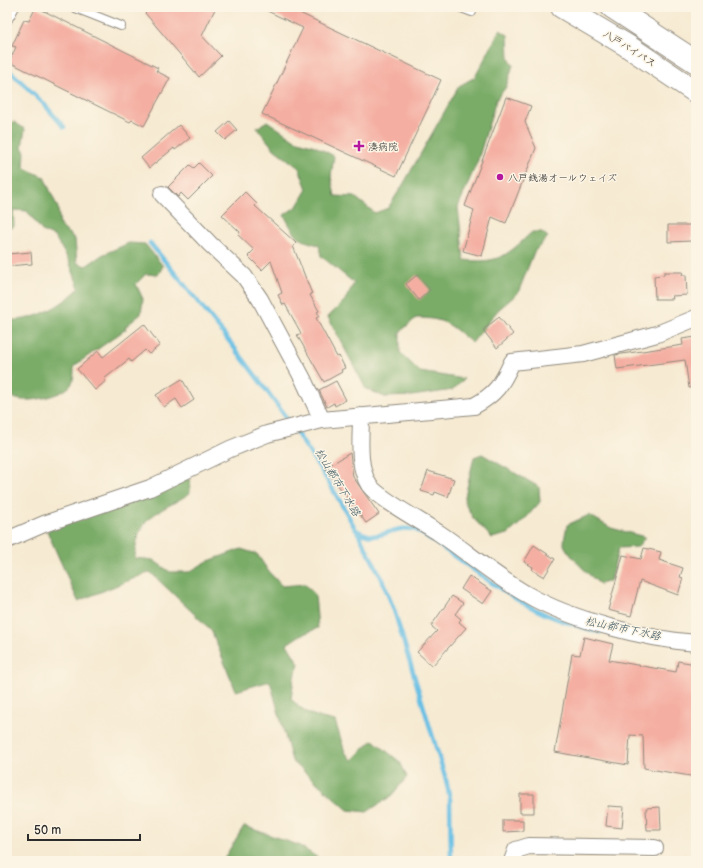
<svg xmlns="http://www.w3.org/2000/svg" width="703" height="868" viewBox="0 0 703 868" font-family="'Balsamiq Sans','Klee One',sans-serif">
<style>
.forest{fill:#7aac68;stroke:#526c4a}
.lines{fill:none;stroke-linecap:round;stroke-linejoin:round}
.stream{stroke:#67bfe4;stroke-width:4.5}
.building{fill:#f4afa2}
.lane-casing{stroke:#908a7e;stroke-width:10}
.street-casing{stroke:#908a7e;stroke-width:18}
.highway-casing{stroke:#908a7e;stroke-width:24}
.lane{stroke:#fff;stroke-width:8}
.street{stroke:#fff;stroke-width:16}
.highway{stroke:#fff;stroke-width:22}
.poi-dot{fill:#b5179e;stroke:#fcf5e5;stroke-width:1.5}
.labels{text-anchor:middle;stroke-width:3;stroke-linejoin:round;paint-order:stroke}
.street-label{font-size:10px;fill:#2b2b2b;stroke:#fcf5e5}
.poi-label{font-size:10px;fill:#2b2b2b;stroke:#fcf5e5;text-anchor:start}
.water-label{font-size:11px;font-style:italic;fill:#3d5762;stroke:#fcf5e5}
</style>
<rect width="100%" height="100%" fill="#fcf5e5"/>
<filter id="ink" filterUnits="userSpaceOnUse"><feTurbulence type="fractalNoise" baseFrequency=".025" numOctaves="2"/><feDisplacementMap in="SourceGraphic" scale="8" xChannelSelector="R" yChannelSelector="G"/><feConvolveMatrix kernelMatrix="1 2 1 2 8 2 1 2 1" color-interpolation-filters="sRGB"/></filter>
<filter id="wash" filterUnits="userSpaceOnUse"><feTurbulence type="fractalNoise" baseFrequency=".012" numOctaves="4" result="noise"/><feDisplacementMap in="SourceGraphic" scale="16" xChannelSelector="R" yChannelSelector="G"/><feGaussianBlur stdDeviation="0.9" result="paint"/><feColorMatrix in="noise" values="0 0 0 0 0 0 0 0 0 0 0 0 0 0 0 0 0 1.4 0 .05"/><feComposite in="paint" operator="in"/></filter>
<g filter="url(#wash)">
<rect width="100%" height="100%" fill="#f6ead2"/>
<path class="forest" d="M500,30L508,35L509,58L513,65L506,87L496,100L478,160L458,207L464,260C500,264 507,255 532,232H542L548,237L534,252L518,293L498,310L472,343C450,325 446,318 416,318L400,332V352L420,372L464,379L453,390L412,396L385,397L366,389L328,317L345,300L354,283L321,256L319,245C296,240 295,235 284,215L297,206L307,189L299,168L274,149L257,128L267,121L295,140L315,146L334,156L331,177L335,196L355,197L375,213L388,208L404,183L459,86L475,77Z
M14,122L25,129L22,147L25,152L24,168L44,177L58,208L60,226L75,239L77,263L86,266L102,255L129,243L145,244L163,266L158,275L146,274L136,284L143,299L141,314L125,327L126,329L74,366C74,372 74,380 71,385C62,396 27,404 14,398C12,397 9,394 7,392V320C33,322 62,306 79,288L69,261L55,237L42,231L27,211L13,210L14,226L7,230V124Z
M482,454L539,487L540,502L525,519L508,534L492,538L473,518L464,501L474,457Z
M183,477L190,480V493C159,514 136,514 135,558L153,560L170,572H189L206,562L241,549L257,554L269,572L282,586L305,584L315,595L318,628L299,636L287,644L299,664L294,678L291,699C306,714 315,717 335,721L345,752L352,760L373,740L400,762L407,777L391,796L367,812L348,810L292,761L270,681L236,691L211,630L150,572L78,601L47,531Z
M589,515L611,528L645,537L638,547L619,548L610,581L600,584C592,578 565,552 564,544C564,538 566,531 567,525Z
M244,826L298,845L323,861H220L223,860Z"/>
<g class="lines">
<path class="stream" d="M7,68L43,103L64,127
M150,243C225,334 300,426 356,530C381,546 390,523 416,530C434,540 450,554 467,565C511,598 545,620 600,632
M357,531L381,577L394,610L446,780L450,799L451,861"/>
</g>
<g id="blocks">
<path class="building" d="M36,7L158,68L156,71L170,78L144,126L132,120L130,122L9,62L16,47L12,46L24,20L29,21Z
M153,7H216L202,36L221,56L199,77L145,13Z
M259,7H287L441,80L396,176L262,114L303,28Z
M506,97L531,106L525,122L536,148L506,223L492,217L482,256L463,251L474,210L465,206Z
M229,121L237,130L225,140L217,132Z
M179,125L190,138L175,150L174,148L149,168L141,158Z
M199,163L212,176L188,200L181,193L178,197L168,187L190,165L194,168Z
M245,192L257,204L255,206L296,243L293,246L312,294L310,295L319,311L317,312L320,316L316,318L337,357L339,356L345,368L341,370L342,372L324,382L297,335L301,333L285,304L283,305L278,295L282,293L271,261L262,270L248,256L254,250L238,235L240,232L222,215Z
M668,225H692V241L668,242Z
M31,252L32,264L7,266V254Z
M664,272H683L682,275H686L687,295L672,296L673,299H655L654,276L664,275Z
M417,275L430,290L419,300L406,284Z
M499,317L513,334L497,348L483,330Z
M144,324L160,345L149,354L145,350L131,362L129,359L104,379L106,381L95,390L77,369L98,351L103,357Z
M696,337V387L689,388L685,360L617,369L615,355L683,345L682,339Z
M182,379L194,400L182,408L176,399L164,407L156,395Z
M336,381L346,400L335,406L334,403L327,407L319,390Z
M350,453L353,477L379,514L366,523L325,468Z
M428,471L454,479L448,497L435,492L434,495L421,491Z
M534,545L555,559L544,577L532,570L533,567L524,562Z
M644,548L661,552L659,560L683,568L680,577L683,578L678,595L640,581L631,616L608,610L623,555L641,559Z
M469,576L492,591L483,604L461,589Z
M452,596L463,603L455,614L461,619L459,622L466,628L432,666L417,652L437,631L431,626Z
M584,637L613,644L609,660L676,672L678,661L696,664V777L644,768L643,736L630,735L628,765L555,752L572,654L580,655Z
M520,794H534V813H520Z
M608,806L624,807L622,828L606,826Z
M660,807L661,830H647L646,808Z
M503,820H523V831L503,832Z"/>
</g>
</g>
<g filter="url(#ink)">
<use href="#blocks" fill-opacity="0" stroke="#908a7e" stroke-width="1"/>
<g class="lines">
<defs>
<path id="lane" d="M73,7L121,26
M459,7L472,12
M7,21L15,7"/>
<path id="street" d="M162,194L210,244L244,276L260,299L303,379L322,420
M361,416C361,438 357,465 369,485C378,498 424,523 439,533C469,553 497,578 528,595C571,620 646,639 696,643
M7,540L44,524L150,488L230,449L267,434L322,420L474,406C496,394 502,384 512,362L583,354L657,334L696,318
M512,861L516,850L529,846L655,848"/>
<path id="highway" d="M562,7L626,45L696,92
M612,7L696,62"/>
</defs>
<use href="#lane" class="lane-casing"/>
<use href="#street" class="street-casing"/>
<use href="#highway" class="highway-casing"/>
<use href="#lane" class="lane"/>
<use href="#street" class="street"/>
<use href="#highway" class="highway"/>
</g>
</g>
<g class="poi-dot">
<path d="M357 140h4v4h4v4h-4v4h-4v-4h-4v-4h4z"/>
<circle cx="500" cy="177" r="4"/>
</g>
<g class="labels">
<g class="street-label">
<text transform="translate(630 48) rotate(32)" y="4">八戸バイパス</text>
</g>
<g class="poi-label">
<text x="368" y="150">湊病院</text>
<text x="508" y="181">八戸銭湯オールウェイズ</text>
</g>
<g class="water-label">
<text transform="translate(338 482) rotate(59)" y="4">松山都市下水路</text>
<text transform="translate(623 628) rotate(12)" y="4">松山都市下水路</text>
</g>
</g>
<rect width="703" height="868" fill="none" stroke="#fcf5e5" stroke-width="24"/>
<path d="M28 834v6h112v-6" fill="none" stroke="#2b2b2b" stroke-width="2"/>
<text x="34" y="834" font-size="12" fill="#2b2b2b" stroke="#fcf5e5" stroke-width="3" paint-order="stroke">50 m</text>
</svg>
